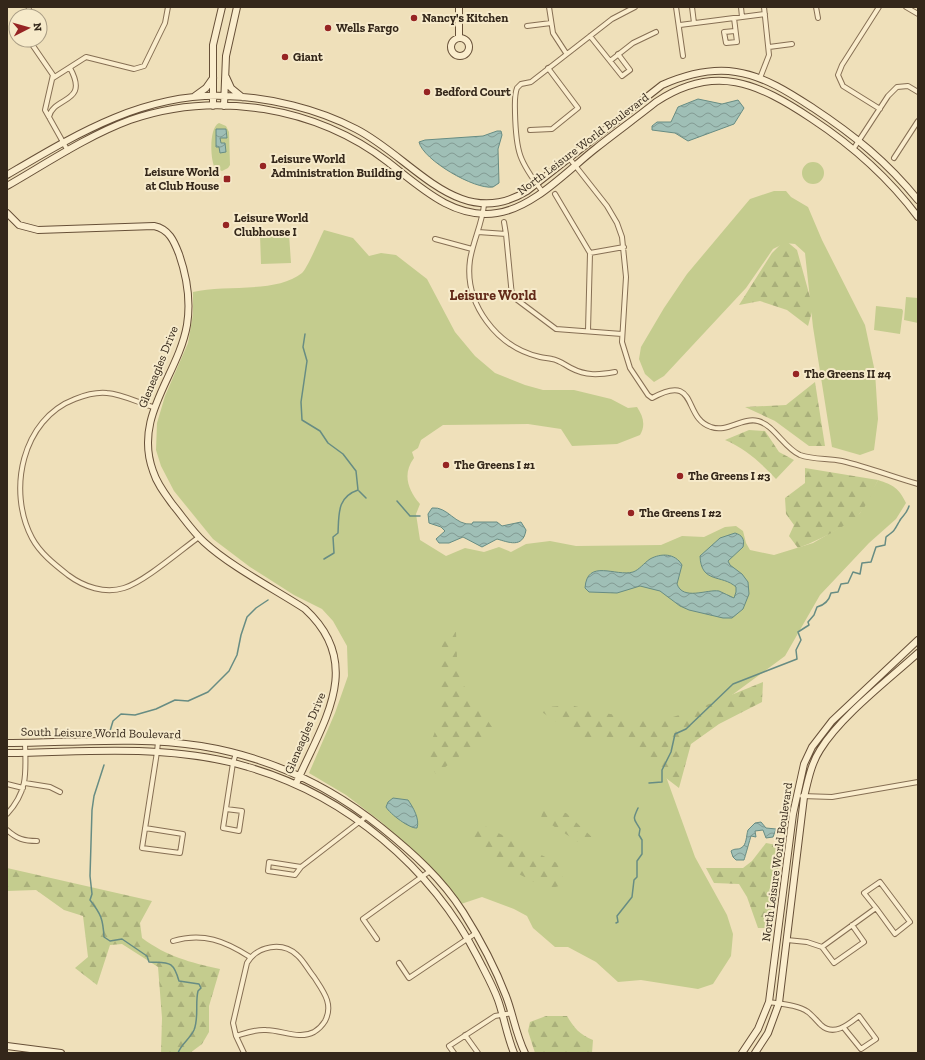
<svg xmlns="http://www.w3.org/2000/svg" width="925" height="1060" viewBox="0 0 925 1060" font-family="'Zilla Slab',serif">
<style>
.green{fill:#c4cc8e}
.forest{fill:url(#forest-firs)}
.water{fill:url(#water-waves);stroke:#678c83}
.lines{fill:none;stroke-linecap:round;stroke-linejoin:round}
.stream{stroke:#678c83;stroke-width:1.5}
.street-casing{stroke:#866f54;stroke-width:6}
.secondary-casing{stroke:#675038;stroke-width:8}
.street{stroke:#faedcd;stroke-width:4}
.secondary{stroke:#faedcd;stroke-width:6}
.poi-dot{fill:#962423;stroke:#f6eaca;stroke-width:1.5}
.labels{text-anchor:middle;stroke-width:4;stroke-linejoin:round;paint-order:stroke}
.poi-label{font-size:12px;font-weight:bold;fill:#34271a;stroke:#f6eaca;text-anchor:start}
.street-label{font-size:12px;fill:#34271a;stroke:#f6eaca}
.quarter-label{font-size:14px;font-weight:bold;fill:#622918;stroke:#f6eaca}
</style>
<defs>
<pattern id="forest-firs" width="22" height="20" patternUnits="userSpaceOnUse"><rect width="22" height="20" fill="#c4cc8e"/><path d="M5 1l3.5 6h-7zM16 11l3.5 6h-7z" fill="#a9af7a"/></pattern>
<pattern id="water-waves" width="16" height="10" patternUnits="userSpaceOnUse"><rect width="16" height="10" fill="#9fbfb6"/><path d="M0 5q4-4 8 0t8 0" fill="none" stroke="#829b93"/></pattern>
</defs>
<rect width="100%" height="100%" fill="#efe0ba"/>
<path class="green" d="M219,123L226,126L229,132L230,165L228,168L222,171L215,168C210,160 209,127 219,123Z
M802 173a11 11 0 1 1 22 0a11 11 0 1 1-22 0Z
M774,191H786L791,197L808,207L822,240L865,325L875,372L878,419L874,450L860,455L832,447L813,327L805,253L795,244L785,243L773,249L746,288L664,376L654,382L645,374L639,359L641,347L664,308L687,274L750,199Z
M324,230L353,238L369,256L381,253L396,255L427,279L455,332L475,356L495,373L525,385L543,390H574L611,399L628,408L637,407C643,416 646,425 640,435L617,444L572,446L561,429L528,424L443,425L421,440L418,448L412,452L414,458C402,474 408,490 420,504L416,514L420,540L446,556L465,548L484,552L499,547L511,552L526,544L550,541L576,546L661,545L682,536L704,537L725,527L736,526L743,531L746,543L750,550L774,555L813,543L839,528L860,513L878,480C893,485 899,488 906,503L896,519L869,543L820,595L785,656L698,720L664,771L695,857L727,915L733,934L731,956L713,984L698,989L641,980L618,982L596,962L568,947H555L533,928L527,916L514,909L482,897L461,904L427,863L380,821L346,795L309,773L335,713L348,676L347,646L333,621L322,609L294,595L250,567L213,539L174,491L161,466L156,450L157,423L165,396L188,343L193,314V292C223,284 276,294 302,273C307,269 320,238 324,230Z
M289,234L291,263L261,264L260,235Z
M906,297L918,298V323L904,320Z
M876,306L902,309L903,311L900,334L874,330Z"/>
<path class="forest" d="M785,240L797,250L813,308L808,326L787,310L760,301L739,305L772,253Z
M815,382L825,446H809L775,421L745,407L786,405Z
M749,430L765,431L779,452L794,460L776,479C760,462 746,449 725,440Z
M805,468L878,480C873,490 868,504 860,513C848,526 815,542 798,548L789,536L794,525L786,514L785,498L805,483Z
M456,632L457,657L462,683L494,730L436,774L425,758L439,721L442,635Z
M763,682L762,702L719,724L691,744L679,788L641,759L623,739L586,742L536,708L571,705L593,711L657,722L692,711Z
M543,808L566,813L593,838V843L583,844L578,842L541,818Z
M475,821L561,865L564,885L547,889L487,857L472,836Z
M766,843L782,846L768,928H758L747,897L739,884L714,883L706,868H743L752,861Z
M7,868L152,901L140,923L142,938C168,957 189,962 220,969L209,1006V1032L202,1044L190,1053H161L162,1018L158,967L122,944L110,945L97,985L75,968L88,957L83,916L64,910L36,890L7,891Z
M546,1016H567C574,1028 580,1035 593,1040L592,1053H535L528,1031L530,1022Z"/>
<path class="water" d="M698,99L722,104L738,100L744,108L734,124L688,141L675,133L652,130V126L657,122H671L678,107Z
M216,129H226L227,138H220L221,143H225L226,152L220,153L219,147H216Z
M497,131H501L502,135L498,149L499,183L493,187C475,190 423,160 419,142L425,140L483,136Z
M432,508C448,506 455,526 472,524L473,522H497L502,526L521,522L526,530C523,549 508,542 497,539L482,547L463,537L449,543H439L436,539L445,531L441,527L429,523L428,514Z
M735,533C742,535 745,539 743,547L728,561L730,565L742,574L748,582L749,594L743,609L732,618H723L689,610L680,606L660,591L640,586L617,593L589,592L585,588C587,558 616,577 633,572C639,570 644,563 650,559C661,553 675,553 682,565L677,584C683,601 707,589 719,591C724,593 729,596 734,598L736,592V587C722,574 701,584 700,556L720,538Z
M393,798L408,800C413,807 420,819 417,828C410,829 390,814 386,807L388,802Z
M761,822L766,828L776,829L773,837L766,838L763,830L755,831L756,837L751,836C750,839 745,857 744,860H736L733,857L731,851C735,848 737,850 741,848C747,845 746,836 748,830L755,823Z"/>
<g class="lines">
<path class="stream" d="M305,334L303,347L307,361L301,402L302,420L320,431L328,443L343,454L356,471L358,490C337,497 339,514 338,533L333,537L334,553L324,559
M359,491L366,498
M397,501L410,516H420
M110,731L113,721L121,714L135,715L156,709L175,700L188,701L208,692L229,671L237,655L241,635L247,617L256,608L268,600
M104,765L94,796L92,810L90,876L92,894L90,900C101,914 103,919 104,937L110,941L122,939L147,956L149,962C169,963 173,960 179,981L199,984L201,988L198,991C195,1003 199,1018 194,1030C190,1039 181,1044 178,1053
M649,783L662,782V770L671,752L675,734L686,729L733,684L797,659L796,650L801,640L798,632L809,625L808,622L814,615L817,607C825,605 829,601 831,593L838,592L841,584L848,583L853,572L860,574L862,563L871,562L876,547L885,545L886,537C895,530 894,531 899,522C902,515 906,516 909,506
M616,923L618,922L617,916L632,897L634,880L637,877V861L642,854V840L639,835L640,829C634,818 632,821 638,808"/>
<defs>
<path id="street" d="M549,7L553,33L566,53
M676,7L683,56
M692,7L694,23
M741,7L742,17
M816,7L818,18
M879,7L842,65L838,75L843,86L880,109
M906,7L918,14
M28,16L29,7
M734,18L737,42L726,43L724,32L735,31
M680,25L765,14
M527,26L551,23
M590,36L622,76L630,70L618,54
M29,40L53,75L45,110L68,151
M769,47L792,44
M610,61L633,43L656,32
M53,78L86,57L134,69L144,66L165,23L168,7
M760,78L769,55L764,7
M49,117C53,96 90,104 70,68
M530,130L552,129L578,108L548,68
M854,148L888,96L897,87L908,86L918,92
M894,158L918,121
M570,159L607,206L617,223L622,237L626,277L622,342L630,368L648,395L652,398C699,372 682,418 711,427C727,433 742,417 758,421C774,425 784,448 800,455C814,460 829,458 842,461C868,467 893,477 918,484
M542,191C519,161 516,152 515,113C515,105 514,96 517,88L521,84L531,82L612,19L635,7
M555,194L590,253L588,331
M484,205C482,224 473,241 470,260C464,304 497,347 540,357C544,358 548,358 552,359C559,360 565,365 571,368C586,376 599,375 615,372
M504,222L506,234
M478,232L506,234L512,296L556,329L622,334
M435,239L472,249
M590,253L624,247
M153,407C139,403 122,394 107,393C97,392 85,395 75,399C22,419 7,491 32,538C40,553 54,564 68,575C84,587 105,594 124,588C144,582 181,550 199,537
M25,783L50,787L60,792
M7,784L23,788
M802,796L832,797L918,782
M226,809L242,811L239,831L223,828L233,763L236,753
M7,814C28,791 26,773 25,743
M145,828L183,834L180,853L142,848L157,752L158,742
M7,830C17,839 24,841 37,841
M301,867L295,875L268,871L269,862L301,867L367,816
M377,939L363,919L430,871
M787,940L807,942L822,947L876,908L895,934L910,922L880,882L864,893L876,908
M173,941C203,932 225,941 250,957
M822,947L834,963L864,942L852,925
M399,963L409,978L476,933
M769,1002C782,1004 798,1005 808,1012C813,1016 817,1021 821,1025C834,1037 849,1024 859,1016L876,1039L861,1049L844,1028
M465,1035L478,1053
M236,1036C246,1033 256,1029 266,1030C282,1030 299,1040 314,1032C319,1029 322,1026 325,1021C334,1004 323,991 314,977C308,970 304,961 297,955C282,941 257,946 247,963L233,1023L236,1036L244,1053
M454,1053L449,1046L495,1016L512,1013"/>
<path id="secondary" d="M459,7V38
M451 47a9 9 0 1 1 18 0a9 9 0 1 1-18 0Z
M226,77L231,88L242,97
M195,96L206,88L213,78
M213,106V45L222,7
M224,106L226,56L237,7
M7,175C75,135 143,93 225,96C269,97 318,109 356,129C413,158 459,233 527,191L662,85C685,75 711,68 736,72C764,76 790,93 813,108C854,135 887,162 918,200
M7,186C47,163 87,136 130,120C216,90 316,107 388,162C420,187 454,220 497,213C533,208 567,171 595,149C615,133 636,118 656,102C715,63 758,83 812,119C853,146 888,177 918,217
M7,213L19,225L38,230L154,226C169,229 174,241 179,254C187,277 191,300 187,325C178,376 133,416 153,471C157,484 165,494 173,505C183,517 192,531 204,542C230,566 274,589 305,609C366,665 322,723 296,784
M7,743C71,743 138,736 201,746C268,757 330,786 382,828C413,853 442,879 463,912C480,939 495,967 506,996C513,1014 516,1035 525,1053
M7,753C57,753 108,748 158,752C188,754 219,758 248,767C346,795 432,868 478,958C485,972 493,986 498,1000C504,1017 507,1036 514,1053
M7,1046L61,1053
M742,1053L758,1029L769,1002L793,814L804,764L812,747L832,721L918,640
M755,1053L768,1033L779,1003L804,797C808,781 811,764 820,750C841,716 887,681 918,653"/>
</defs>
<use href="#street" class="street-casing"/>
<use href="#secondary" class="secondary-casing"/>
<use href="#street" class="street"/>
<use href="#secondary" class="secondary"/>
</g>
<g class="poi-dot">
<circle cx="414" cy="18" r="4"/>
<circle cx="328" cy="28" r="4"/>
<circle cx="285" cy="57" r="4"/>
<circle cx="427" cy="92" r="4"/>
<circle cx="263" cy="166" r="4"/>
<rect x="223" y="175" width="8" height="8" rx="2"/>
<circle cx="226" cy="225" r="4"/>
<circle cx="796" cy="374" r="4"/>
<circle cx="446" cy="465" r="4"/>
<circle cx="680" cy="476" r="4"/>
<circle cx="631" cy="513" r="4"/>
</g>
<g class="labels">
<g class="poi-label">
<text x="422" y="22">Nancy's Kitchen</text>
<text x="336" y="32">Wells Fargo</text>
<text x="293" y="61">Giant</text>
<text x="435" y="96">Bedford Court</text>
<text x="271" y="163">Leisure World<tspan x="271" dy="14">Administration Building</tspan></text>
<text x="219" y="176" text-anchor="end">Leisure World<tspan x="219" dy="14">at Club House</tspan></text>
<text x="234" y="222">Leisure World<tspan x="234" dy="14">Clubhouse I</tspan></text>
<text x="804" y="378">The Greens II #4</text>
<text x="454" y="469">The Greens I #1</text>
<text x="688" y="480">The Greens I #3</text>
<text x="639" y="517">The Greens I #2</text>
</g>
<g class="street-label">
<text transform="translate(583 144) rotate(-37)" y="4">North Leisure World Boulevard</text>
<text transform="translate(158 367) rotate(-68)" y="4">Gleneagles Drive</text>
<text transform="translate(101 733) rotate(1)" y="4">South Leisure World Boulevard</text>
<text transform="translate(305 733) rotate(-67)" y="4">Gleneagles Drive</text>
<text transform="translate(777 862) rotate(-82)" y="4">North Leisure World Boulevard</text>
</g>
<g class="quarter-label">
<text x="493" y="300">Leisure World</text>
</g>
</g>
<rect width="925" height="1060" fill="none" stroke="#34271a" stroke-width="16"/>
<g transform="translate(28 28) rotate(84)"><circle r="19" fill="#f6eaca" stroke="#a89c84"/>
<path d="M0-3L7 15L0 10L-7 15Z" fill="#962423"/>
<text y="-6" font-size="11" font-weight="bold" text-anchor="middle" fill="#34271a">N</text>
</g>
</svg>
